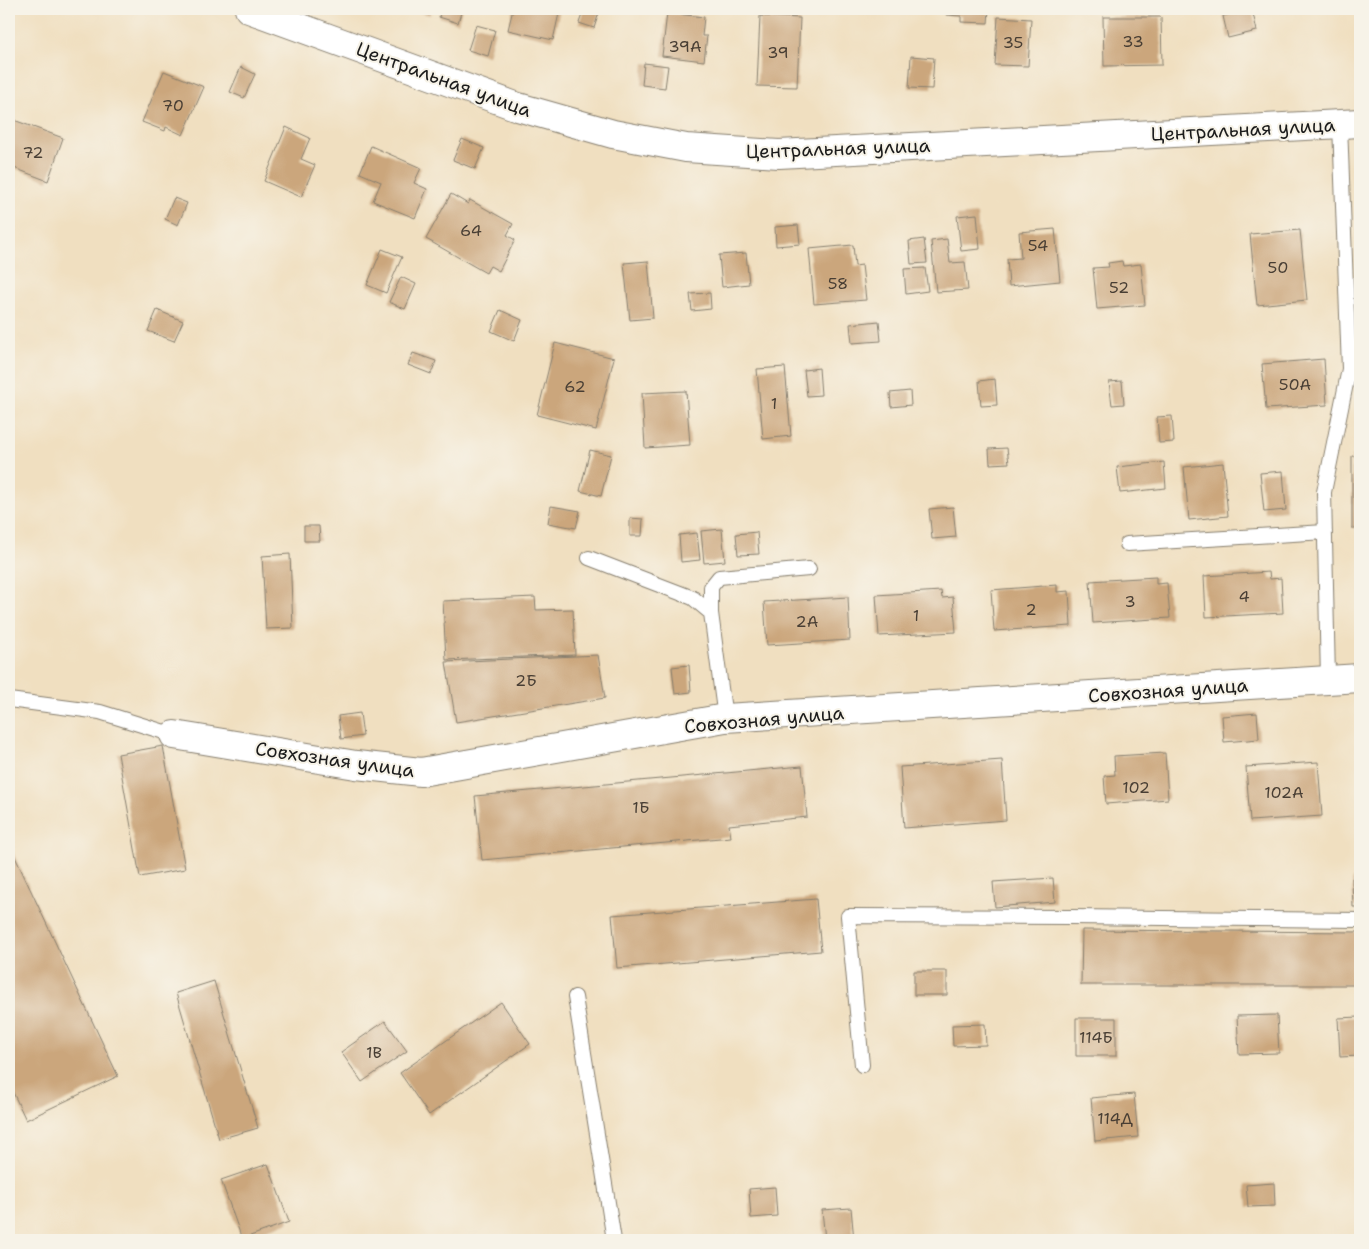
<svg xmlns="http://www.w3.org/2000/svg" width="1369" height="1249" viewBox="0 0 1369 1249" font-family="'Shantell Sans',sans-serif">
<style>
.building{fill:#cba67c}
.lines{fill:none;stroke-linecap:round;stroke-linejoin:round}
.service-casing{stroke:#867e6e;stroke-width:16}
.minor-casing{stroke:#867e6e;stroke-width:30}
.tertiary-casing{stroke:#867e6e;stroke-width:30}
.service{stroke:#fff;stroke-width:14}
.minor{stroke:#fff;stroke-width:28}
.tertiary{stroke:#fff;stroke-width:28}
.labels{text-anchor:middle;stroke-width:4;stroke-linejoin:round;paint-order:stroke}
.number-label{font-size:16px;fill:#483e34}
.street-label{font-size:19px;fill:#1c1c1c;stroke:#f7f3e8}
</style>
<rect width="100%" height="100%" fill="#f7f3e8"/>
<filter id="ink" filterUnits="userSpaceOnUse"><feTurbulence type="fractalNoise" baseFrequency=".02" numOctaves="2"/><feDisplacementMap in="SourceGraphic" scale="10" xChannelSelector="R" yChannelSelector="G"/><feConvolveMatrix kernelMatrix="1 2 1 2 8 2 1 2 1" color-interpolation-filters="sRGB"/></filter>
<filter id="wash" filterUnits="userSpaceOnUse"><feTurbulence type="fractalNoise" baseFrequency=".0096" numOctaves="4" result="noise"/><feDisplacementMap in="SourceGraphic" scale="20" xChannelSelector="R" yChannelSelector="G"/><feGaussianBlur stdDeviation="1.12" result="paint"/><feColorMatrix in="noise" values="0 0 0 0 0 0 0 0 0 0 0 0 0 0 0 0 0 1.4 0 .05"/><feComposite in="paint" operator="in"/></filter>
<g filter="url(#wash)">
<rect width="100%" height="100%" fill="#f0dfc0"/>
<g id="blocks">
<path class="building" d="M416,9H432L430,15L415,11Z
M441,9H462L458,23L439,17Z
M513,9H560L553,40L508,30Z
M584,9L600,10L594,28L579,23Z
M946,9H989L988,23L961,22V16L946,15Z
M1252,9L1257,31L1228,38L1223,16Z
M667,13L704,17L702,36H707L704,61L662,56Z
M760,16L800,18L797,87L757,86Z
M998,17L1031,19L1028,66L995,65Z
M1103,17H1161L1162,65L1104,66Z
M476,25L495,30L488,56L468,50Z
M911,56L934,58L932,89L909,88Z
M644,63L668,66L665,88L642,85Z
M241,67L255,74L244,98L230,92Z
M164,71L204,87L183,135L166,127L165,131L142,122Z
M11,119L63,138L48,181L9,166V124Z
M286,127L310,138L301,159L315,165L301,197L264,181Z
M462,139L484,148L475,169L453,160Z
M371,146L421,168L414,183L427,189L415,218L373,201L381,182L360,173Z
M451,194L468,204L470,200L513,224L507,235L515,240L499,271L490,266L486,273L426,239Z
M174,198L187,203L178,225L165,219Z
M977,214L980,249L961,251L957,216Z
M798,225L800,244L776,246L775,227Z
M1055,229L1060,281L1009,286L1007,259L1021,258L1019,232Z
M1300,230L1307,300L1257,305L1250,234Z
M924,239L927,263L911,264L909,241Z
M947,239L950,263L965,262L968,290L936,292L931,241Z
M853,245L855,266L862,265L866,300L814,304L809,249Z
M382,249L402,257L386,293L367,285Z
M746,253L749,284L722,287L719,255Z
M648,261L653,318L630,320L624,263Z
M1122,261L1123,266L1141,264L1145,305L1097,309L1093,268L1109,267L1108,263Z
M925,268L928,291L906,294L904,269Z
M401,277L416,284L405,309L389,302Z
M710,293L711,309L692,311L690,294Z
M157,310L183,321L174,341L148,331Z
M500,310L522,320L514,341L491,331Z
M879,321L881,341L852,343L850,324Z
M555,343L614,358L596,430L537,415Z
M413,353L436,361L431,374L408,365Z
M1324,359L1327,405L1266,409L1262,364Z
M785,367L791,436L763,439L757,369Z
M819,368L821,395L807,396L804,370Z
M995,379L997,405L981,406L979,381Z
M1122,381L1124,404L1112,405L1109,382Z
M686,391L690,445L645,448L642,393Z
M910,391L911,405L891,407L890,393Z
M1172,416L1174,442L1159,443L1157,417Z
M1007,448L1009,463L990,464L989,449Z
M590,450L611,455L601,496L580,491Z
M1352,456H1360V528H1352Z
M1164,462L1166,488L1120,493L1117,467Z
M1223,463L1228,516L1189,520L1184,467Z
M1283,471L1286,510L1264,512L1260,473Z
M551,506L580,511L576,528L548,523Z
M953,507L956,537L932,539L929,509Z
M630,518L643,519L642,536H630Z
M304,526H319L320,541H304Z
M722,529L725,561L704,563L701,531Z
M757,532L759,554L738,555L736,534Z
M697,533L700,560L681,562L679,535Z
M290,554L293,628L266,629L262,556Z
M1269,572L1270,579L1281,578L1283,613L1206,617L1204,576Z
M1156,577V584L1167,583L1170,618L1093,623L1090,581Z
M1057,585V592L1069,591L1071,626L994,631L991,590Z
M941,591L942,598L953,597L956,632L879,636L876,595Z
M535,597L536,610L573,609L575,655L446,660L443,601Z
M848,597L850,640L767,645L764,602Z
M598,655L605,698L456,722L446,662Z
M689,665L691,692L675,694L672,667Z
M360,713L363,736L341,739L338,716Z
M1257,713L1259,739L1224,742L1222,716Z
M163,746L185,869L140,877L118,754Z
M1165,753L1168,799L1106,804L1104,776L1115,775L1114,756Z
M1002,760L1006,820L904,828L900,767Z
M1318,762L1322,816L1250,821L1246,767Z
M802,766L807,817L729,825L731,837L482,860L475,796Z
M9,844L118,1076L26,1120L9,1084Z
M1053,878L1055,902L995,907L993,882Z
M1352,878H1360V907H1353Z
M816,899L821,951L617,968L612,915Z
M1082,930L1360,932V985H1081Z
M914,971H947V995H914Z
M214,981L258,1128L219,1139L176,993Z
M501,1002L530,1044L429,1115L400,1073Z
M1277,1015L1279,1053L1239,1054L1237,1016Z
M1360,1017V1056L1340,1057L1338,1018Z
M1076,1018H1116V1056H1076Z
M385,1021L407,1051L362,1082L341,1052Z
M985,1024L986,1045L953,1046L952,1025Z
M1134,1094L1138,1137L1095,1141L1091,1098Z
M268,1164L289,1222L242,1239L221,1180Z
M1274,1183L1275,1206L1248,1207L1246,1185Z
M775,1187L777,1216L751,1218L749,1189Z
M851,1208L854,1240H825L822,1210Z"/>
</g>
</g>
<g filter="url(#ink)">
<use href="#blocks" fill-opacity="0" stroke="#867e6e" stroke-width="1"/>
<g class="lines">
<defs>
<path id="service" d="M1127,544L1325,532
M589,558L693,598L711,613L725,718
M711,613V587L719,577L809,569
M1328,680L1324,492L1349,369L1340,124
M9,700L100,712L174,735
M575,997L614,1240
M862,1065L848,916L1071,917L1360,920"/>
<path id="minor" d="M174,735L356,765L421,772L725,718L1360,678"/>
<path id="tertiary" d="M249,9L518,107L613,134L686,148L779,154L1360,123"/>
</defs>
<use href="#service" class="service-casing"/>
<use href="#minor" class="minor-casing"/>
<use href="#tertiary" class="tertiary-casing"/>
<use href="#service" class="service"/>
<use href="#minor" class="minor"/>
<use href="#tertiary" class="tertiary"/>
</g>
</g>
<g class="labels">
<g class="number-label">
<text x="1133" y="47">33</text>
<text x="1013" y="48">35</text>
<text x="685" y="52">39А</text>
<text x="778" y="58">39</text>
<text x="173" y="111">70</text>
<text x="33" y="158">72</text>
<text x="471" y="236">64</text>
<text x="1038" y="251">54</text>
<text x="1278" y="273">50</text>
<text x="838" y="289">58</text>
<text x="1119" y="293">52</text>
<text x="1295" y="390">50А</text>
<text x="575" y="392">62</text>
<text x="774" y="409">1</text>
<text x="1244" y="602">4</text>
<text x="1130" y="607">3</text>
<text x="1031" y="615">2</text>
<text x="916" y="621">1</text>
<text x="807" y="627">2А</text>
<text x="526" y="686">2Б</text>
<text x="1136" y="793">102</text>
<text x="1284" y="798">102А</text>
<text x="641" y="813">1Б</text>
<text x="1096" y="1043">114Б</text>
<text x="374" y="1058">1В</text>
<text x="1115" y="1124">114Д</text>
</g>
<g class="street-label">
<text transform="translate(444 79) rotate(20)" y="7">Центральная улица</text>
<text transform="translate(1243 129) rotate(-3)" y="7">Центральная улица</text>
<text transform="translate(838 148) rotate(-2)" y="7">Центральная улица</text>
<text transform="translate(1168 690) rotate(-4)" y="7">Совхозная улица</text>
<text transform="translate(764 719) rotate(-5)" y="7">Совхозная улица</text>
<text transform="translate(335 759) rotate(8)" y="7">Совхозная улица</text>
</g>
</g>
<rect width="1369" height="1249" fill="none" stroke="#f7f3e8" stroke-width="30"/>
</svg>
